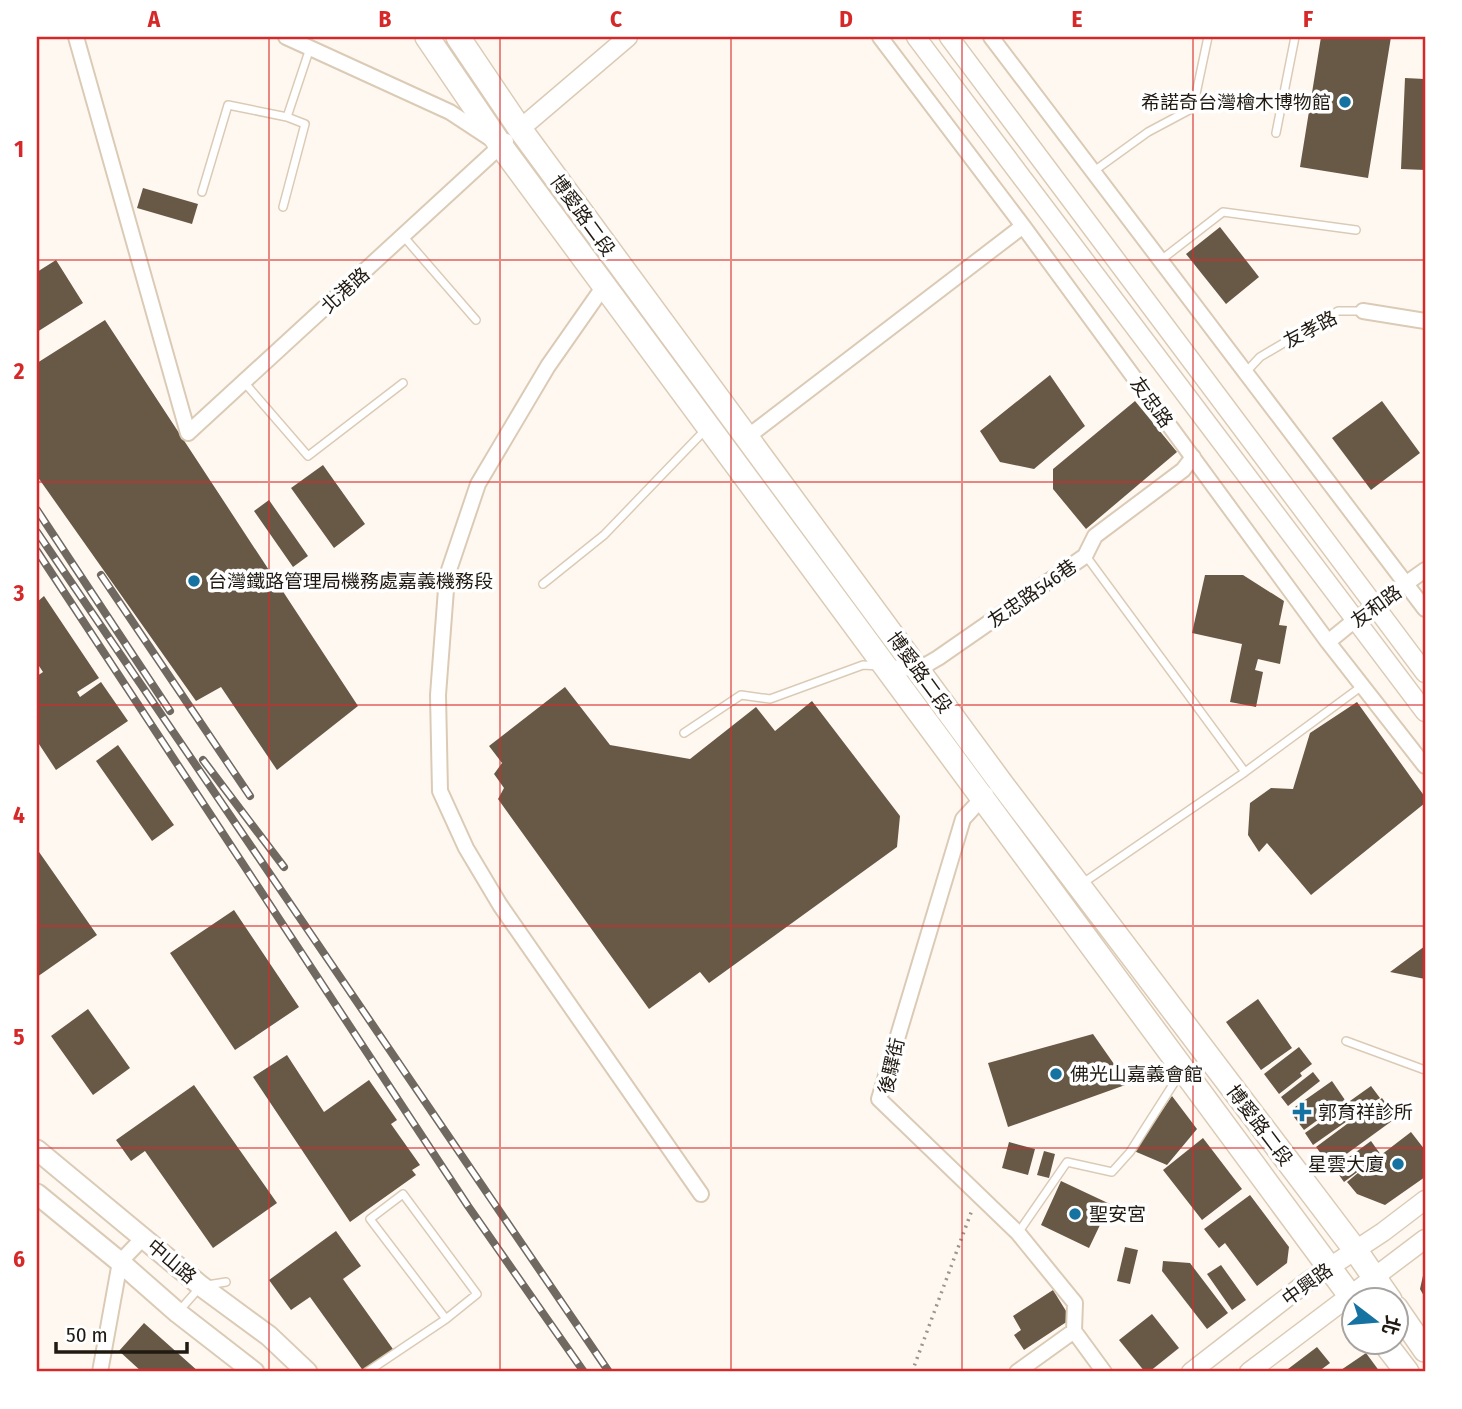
<svg xmlns="http://www.w3.org/2000/svg" width="1462" height="1409" viewBox="0 0 1462 1409" font-family="'Fira Sans Condensed','Noto Sans TC',sans-serif">
<style>
.building{fill:#685947}
.lines{fill:none;stroke-linecap:round;stroke-linejoin:round}
.service-casing{stroke:#dbcbb6;stroke-width:10}
.minor-casing{stroke:#dbcbb6;stroke-width:18}
.tertiary-casing{stroke:#dbcbb6;stroke-width:21}
.secondary-casing{stroke:#dbcbb6;stroke-width:23}
.primary-casing{stroke:#dbcbb6;stroke-width:26}
.path{stroke:#9c958d;stroke-width:3.5;stroke-dasharray:2 5;stroke-linecap:butt}
.service{stroke:#fff;stroke-width:7}
.minor{stroke:#fff;stroke-width:14}
.tertiary{stroke:#fff;stroke-width:18}
.secondary{stroke:#fff;stroke-width:19}
.primary{stroke:#fff;stroke-width:23}
.rail-casing{stroke:#6f6961;stroke-width:8}
.rail{stroke:#fff;stroke-width:5;stroke-dasharray:16;stroke-linecap:butt}
.grid{fill:none;stroke:#d62828;stroke-width:2;stroke-opacity:0.55}
.poi-dot{fill:#1673a1;stroke:#fff;stroke-width:2.5}
.labels{text-anchor:middle;stroke-width:7;stroke-linejoin:round;paint-order:stroke}
.poi-label{font-size:19px;fill:#201a12;stroke:#fff;text-anchor:start}
.street-label{font-size:19px;fill:#201a12;stroke:#fff}
.neatline{fill:none;stroke:#d62828;stroke-width:2.5}
.grid-label{font-size:23px;text-anchor:middle;font-weight:bold;fill:#d62828}
</style>
<rect width="100%" height="100%" fill="#fff8f0"/>
<path class="building" d="M1321,37H1391L1368,178L1300,167Z
M1405,78L1425,79V170L1401,169Z
M143,188L198,204L192,224L137,208Z
M1220,227L1259,277L1226,304L1186,254Z
M56,260L83,303L37,332V272Z
M105,320L358,706L277,770L221,687L196,701L37,476V363Z
M1050,375L1085,426L1034,469L1000,462L980,431Z
M1135,401L1177,452L1086,529L1053,489V469Z
M1382,401L1420,453L1371,490L1332,438Z
M323,465L365,524L334,548L291,488Z
M269,500L308,556L293,567L254,511Z
M1205,575H1243L1284,601L1279,625L1287,626L1280,664L1258,659L1255,670L1263,672L1256,707L1230,702L1242,644L1192,633Z
M44,596L99,678L77,692L80,697L101,682L128,721L56,770L37,741V676L43,672L37,663V602Z
M565,687L610,745L690,759L756,707L775,731L812,701L900,816L897,847L709,983L700,972L649,1009L498,799L504,788L494,774L502,763L489,746Z
M1357,702L1425,797V803L1311,895L1267,843L1259,852L1248,835L1250,803L1271,788L1293,789L1310,733Z
M118,745L174,825L152,841L96,761Z
M37,849L97,935L37,977Z
M234,910L299,1007L235,1050L170,953Z
M1425,946V979L1390,972Z
M1258,999L1292,1048L1261,1070L1226,1022Z
M88,1009L130,1068L93,1095L51,1036Z
M1093,1034L1128,1084L1008,1127L988,1063Z
M1299,1047L1312,1064L1300,1073L1302,1076L1279,1094L1264,1074Z
M287,1055L324,1112L369,1080L397,1120L391,1124L420,1165L412,1170L416,1175L350,1222L253,1077Z
M1313,1072L1320,1081L1288,1106L1281,1097Z
M1332,1081L1345,1100L1304,1130L1294,1117L1295,1107Z
M194,1085L277,1203L213,1248L145,1151L131,1161L116,1140Z
M1371,1086L1380,1098L1313,1145L1305,1133Z
M1172,1096L1197,1129L1167,1165L1134,1151Z
M1382,1098L1396,1118L1330,1166L1316,1147Z
M1411,1132L1425,1150V1177L1385,1205L1357,1194L1347,1182L1376,1158L1344,1182L1334,1168L1371,1141L1381,1155Z
M1203,1138L1242,1189L1202,1220L1163,1170Z
M1009,1142L1035,1149L1028,1175L1002,1168Z
M1044,1151L1055,1154L1049,1178L1037,1175Z
M1061,1181L1110,1204L1089,1248L1041,1225Z
M1250,1195L1289,1247L1287,1263L1257,1286L1225,1243L1219,1248L1204,1229Z
M336,1231L361,1266L343,1279L395,1352L364,1372L310,1297L291,1310L269,1280Z
M1125,1247L1138,1250L1130,1284L1117,1281Z
M1163,1261L1190,1263L1228,1313L1207,1329L1162,1271Z
M1221,1265L1246,1300L1232,1310L1207,1274Z
M1424,1271H1425V1298L1420,1289Z
M1053,1290L1071,1319L1024,1350L1014,1335L1021,1330L1013,1316Z
M1152,1314L1179,1348L1149,1372H1145L1119,1340Z
M144,1323L199,1372H142L119,1351Z
M1317,1347L1330,1363L1318,1372H1284Z
M1366,1353L1380,1372H1338Z"/>
<g class="lines">
<defs>
<path id="service" d="M1276,133L1295,37
M1094,171L1148,132L1193,108L1208,37
M202,192L228,105L287,117L310,48
M283,207L305,124L287,117
M404,237L476,320
M1161,260L1223,212L1356,230
M1246,372L1260,357L1338,311H1363
M244,382L308,456L403,383
M1086,556L1245,772
M543,584L604,535L707,428
M684,733L741,695L770,699L863,665L879,666
M1080,885L1245,772L1362,686
M1346,1041L1425,1070
M1018,1233L1067,1162L1112,1172L1130,1152L1181,1072
M179,1311L201,1286L226,1282
M367,1372L446,1319L477,1294L403,1194L370,1219L446,1319"/>
<path id="minor" d="M76,37L188,433L506,141
M286,37L450,112L491,139
M880,37L1023,226L1328,642L1425,766
M991,37L1425,609
M604,286L548,366L478,484L447,576L438,695L440,791L466,848L500,905L701,1194
M1363,311L1425,321
M746,438L1023,226
M1328,642L1355,620L1425,570
M884,667L919,669L938,658L1085,556L1095,536L1183,470L1193,457
M986,794L963,819L879,1099L1018,1233L1075,1303L1074,1331L1104,1372
M100,1372L120,1262L144,1237
M1017,1372L1074,1331"/>
<path id="tertiary" d="M916,37L1425,712
M949,37L1425,673
M520,129L628,37
M1191,1372L1307,1282L1383,1232L1425,1200
M1249,1372L1425,1239"/>
<path id="secondary" d="M37,1150L201,1286L269,1336L307,1372
M37,1194L120,1262L178,1313L254,1372"/>
<path id="primary" d="M427,37L501,146L1354,1301
M458,37L520,129L1001,783L1356,1251L1390,1300
M1396,1308L1425,1350
M1384,1342L1407,1372"/>
</defs>
<use href="#service" class="service-casing"/>
<use href="#minor" class="minor-casing"/>
<use href="#tertiary" class="tertiary-casing"/>
<use href="#secondary" class="secondary-casing"/>
<use href="#primary" class="primary-casing"/>
<path class="path" d="M912,1372L972,1210"/>
<use href="#service" class="service"/>
<use href="#minor" class="minor"/>
<use href="#tertiary" class="tertiary"/>
<use href="#secondary" class="secondary"/>
<use href="#primary" class="primary"/>
<defs>
<path id="rail" d="M37,510L170,711
M37,532L609,1372
M37,551L468,1206L584,1372
M101,575L250,796
M203,760L284,867"/>
</defs>
<use href="#rail" class="rail-casing"/>
<use href="#rail" class="rail"/>
</g>
<path class="grid" d="M269,37V1372M500,37V1372M731,37V1372M962,37V1372M1193,37V1372M37,260H1425M37,482H1425M37,705H1425M37,926H1425M37,1148H1425"/>
<g class="poi-dot">
<circle cx="1345" cy="102" r="7"/>
<circle cx="194" cy="581" r="7"/>
<circle cx="1056" cy="1074" r="7"/>
<path d="M1298.5 1101.5h7v7h7v7h-7v7h-7v-7h-7v-7h7z"/>
<circle cx="1398" cy="1164" r="7"/>
<circle cx="1075" cy="1214" r="7"/>
</g>
<g class="labels">
<g class="poi-label">
<text x="1331" y="109" text-anchor="end">希諾奇台灣檜木博物館</text>
<text x="208" y="588">台灣鐵路管理局機務處嘉義機務段</text>
<text x="1070" y="1081">佛光山嘉義會館</text>
<text x="1318" y="1119">郭育祥診所</text>
<text x="1384" y="1171" text-anchor="end">星雲大廈</text>
<text x="1089" y="1221">聖安宮</text>
</g>
<g class="street-label">
<text transform="translate(583 215) rotate(54)" y="7">博愛路二段</text>
<text transform="translate(345 290) rotate(-42)" y="7">北港路</text>
<text transform="translate(1310 329) rotate(-28)" y="7">友孝路</text>
<text transform="translate(1152 402) rotate(54)" y="7">友忠路</text>
<text transform="translate(1032 593) rotate(-35)" y="7">友忠路546巷</text>
<text transform="translate(1376 606) rotate(-36)" y="7">友和路</text>
<text transform="translate(920 672) rotate(54)" y="7">博愛路二段</text>
<text transform="translate(891 1066) rotate(-77)" y="7">後驛街</text>
<text transform="translate(1260 1125) rotate(53)" y="7">博愛路二段</text>
<text transform="translate(172 1261) rotate(40)" y="7">中山路</text>
<text transform="translate(1307 1284) rotate(-36)" y="7">中興路</text>
</g>
</g>
<rect width="1462" height="1409" fill="none" stroke="#ffffff" stroke-width="77"/>
<g transform="translate(1375 1321) rotate(106)"><circle r="33" fill="#ffffff" stroke="#a6a3a0" stroke-width="2"/>
<path d="M0-5L12 26L0 18L-12 26Z" fill="#1673a1"/>
<text y="-10" font-size="19" font-weight="bold" text-anchor="middle" fill="#201a12">北</text>
</g>
<path d="M56 1342v10h131v-10" fill="none" stroke="#201a12" stroke-width="3.5"/>
<text x="66" y="1342" font-size="21" fill="#201a12" stroke="#ffffff" stroke-width="5" paint-order="stroke">50 m</text>
<rect x="38" y="38" width="1386" height="1332" class="neatline"/>
<g class="grid-label">
<text x="154" y="27">A</text>
<text x="385" y="27">B</text>
<text x="616" y="27">C</text>
<text x="846" y="27">D</text>
<text x="1077" y="27">E</text>
<text x="1308" y="27">F</text>
<text x="19" y="157">1</text>
<text x="19" y="379">2</text>
<text x="19" y="601">3</text>
<text x="19" y="823">4</text>
<text x="19" y="1045">5</text>
<text x="19" y="1267">6</text>
</g>
</svg>
